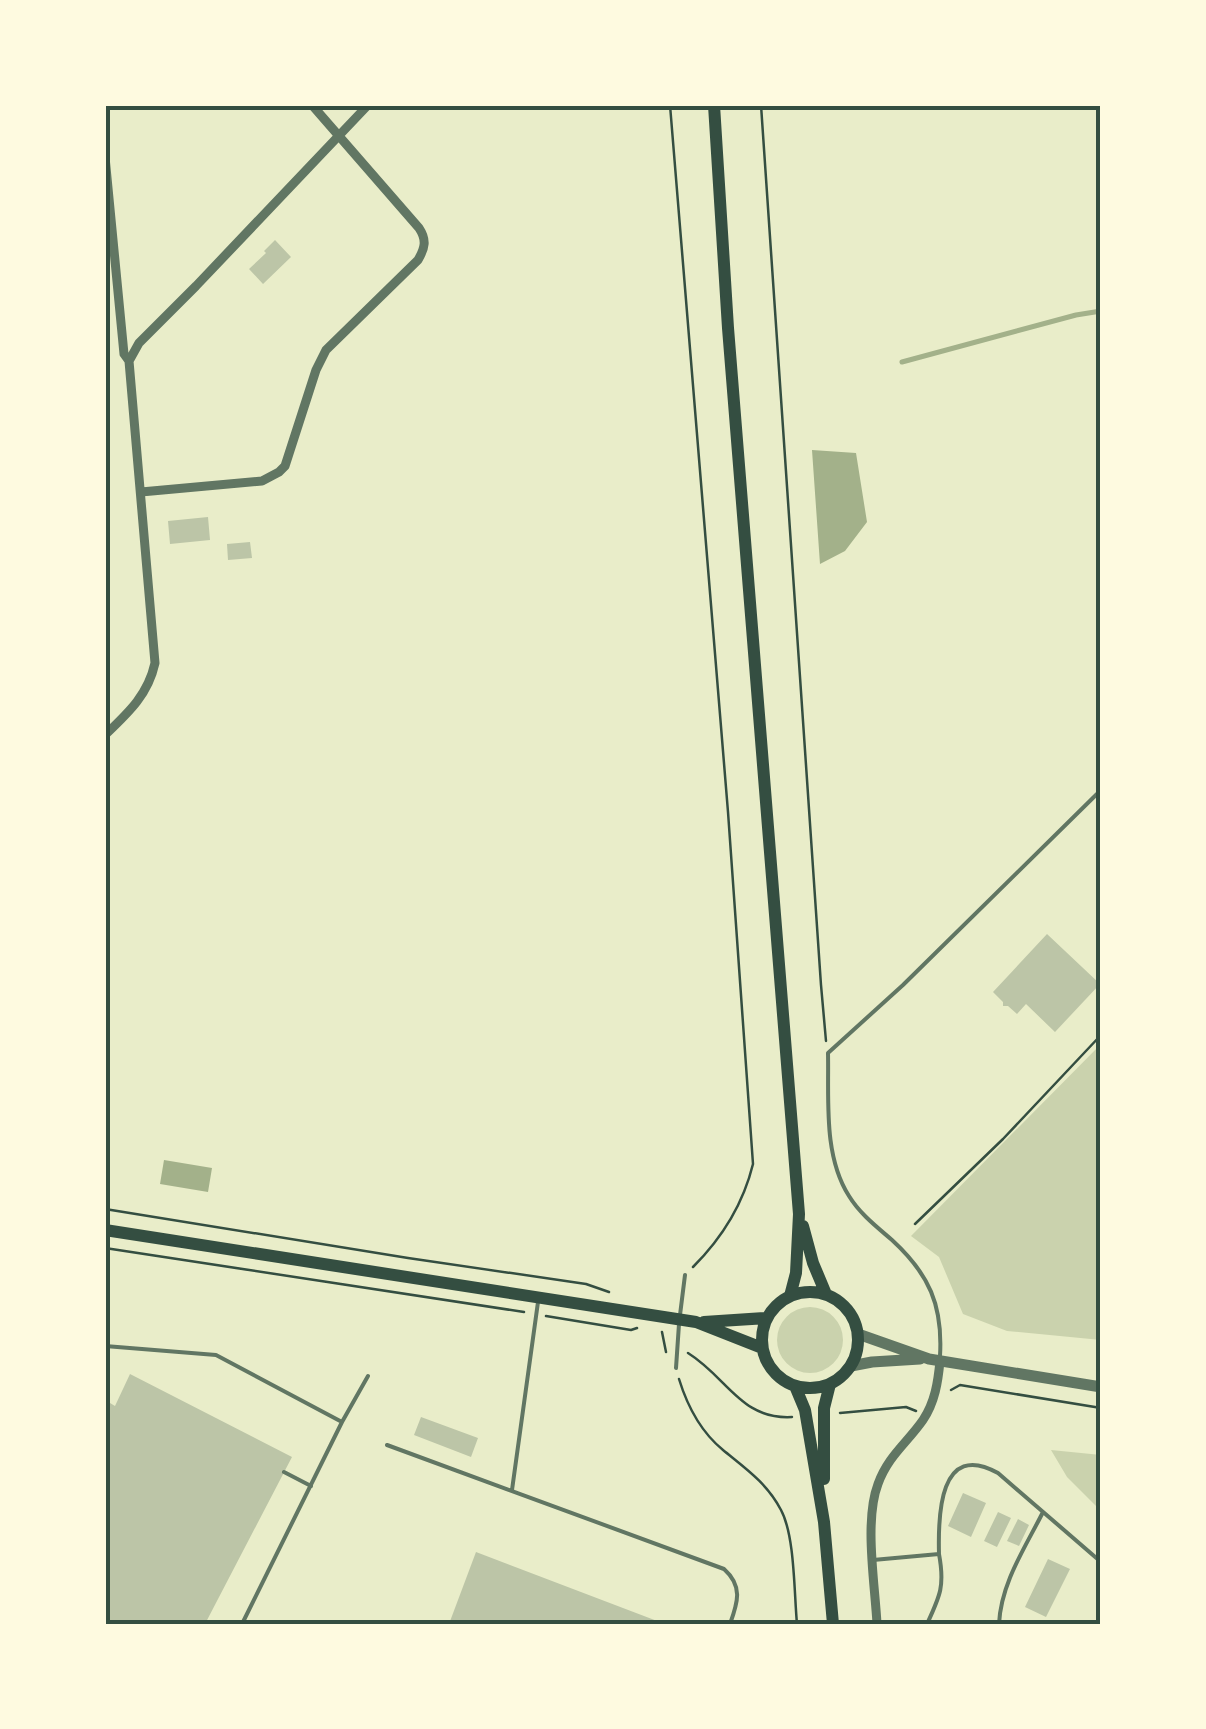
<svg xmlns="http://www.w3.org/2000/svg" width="1206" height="1729" viewBox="0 0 1206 1729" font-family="Figtree,sans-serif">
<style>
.green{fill:#cad2ad}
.water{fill:#a3b18a}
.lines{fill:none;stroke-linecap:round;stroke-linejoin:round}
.stream{stroke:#a3b18a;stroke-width:5}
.building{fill:#bcc5a7}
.path{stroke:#344e41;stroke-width:2.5}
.service{stroke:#617663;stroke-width:4}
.minor{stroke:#617663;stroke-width:9}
.tertiary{stroke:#617663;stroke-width:11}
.secondary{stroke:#344e41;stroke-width:12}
.neatline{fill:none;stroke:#344e41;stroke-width:4}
</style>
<rect width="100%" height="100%" fill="#e9edc9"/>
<path class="green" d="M1101,1044V1340L1007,1331L963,1314L939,1257L911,1236Z
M777 1340a33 33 0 1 1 66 0a33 33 0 1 1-66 0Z
M1051,1450L1101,1455V1511L1067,1477Z"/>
<path class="water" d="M812,450L856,453L867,522L845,551L820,564Z
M164,1160L212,1168L208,1192L160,1184Z"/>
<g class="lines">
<path class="stream" d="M902,362L1076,315L1101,311"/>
</g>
<path class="building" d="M275,240L291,257L263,284L249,269L266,253L264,251Z
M208,517L210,540L170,544L168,521Z
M250,542L252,558L228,560L227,544Z
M1047,934L1100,984L1055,1032L1026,1004L1017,1014L1008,1006H1003V1002L993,992Z
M130,1374L292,1457L205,1624H105V1400L115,1406Z
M421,1417L478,1438L471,1457L414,1435Z
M963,1493L986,1503L971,1537L948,1526Z
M998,1512L1011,1518L997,1547L984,1541Z
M1018,1519L1029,1525L1019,1546L1007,1541Z
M476,1552L665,1624H449Z
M1048,1559L1070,1569L1046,1617L1025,1607Z"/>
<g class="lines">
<path class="path" d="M670,105L728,812L753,1164C743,1205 723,1237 693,1267
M761,105L821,985L826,1041
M105,1209L408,1258L586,1284L609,1292
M915,1224L1003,1139L1101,1035
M105,1248L524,1312
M546,1316L631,1330L637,1328
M662,1332L666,1352
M688,1353C728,1378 741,1420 792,1417
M679,1379C687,1405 701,1432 723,1450C745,1468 767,1483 781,1510C795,1536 794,1593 797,1624
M951,1390L960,1385L1101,1408
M840,1413L906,1407L916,1411"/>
<path class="service" d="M680,1315L685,1275
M105,1346L216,1355L342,1422
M940,1356C943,1305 929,1274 892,1240C877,1227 860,1214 849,1196C823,1155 829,1099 828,1053L903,985L1101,790
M676,1368L679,1324
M387,1445L724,1569C743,1586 738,1602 730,1624
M284,1472L311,1486
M512,1490L538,1302
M873,1560L939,1554C938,1516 939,1440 998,1473L1101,1562
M242,1624L342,1422L368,1376
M927,1624C940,1596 945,1586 939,1554
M999,1624C1001,1583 1025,1548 1043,1512"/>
<path class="minor" d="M105,157L124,354L129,361
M141,492L262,481L279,472L285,466L316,370L326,350L418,260C425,248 427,240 419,228L312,105
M105,735C128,713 148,695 155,663L129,361L139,343L196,286L368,105
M877,1624C875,1584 864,1521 878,1484C888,1456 907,1443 923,1420C935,1402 938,1382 940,1361"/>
<path class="tertiary" d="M858,1334L929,1359L1101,1387
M851,1366L872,1362L920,1359"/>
<path class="secondary" d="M714,105L728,328L799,1214L796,1273L790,1296
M803,1226L813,1263L826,1294
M105,1230L696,1322L762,1348
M762 1340a48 48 0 1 1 96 0a48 48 0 1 1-96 0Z
M704,1322L766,1318
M795,1386L805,1410L824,1522L833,1624
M824,1479V1408L830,1384"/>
</g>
<rect width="1206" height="1729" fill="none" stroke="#fefae0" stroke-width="215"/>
<rect x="108" y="108" width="990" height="1514" class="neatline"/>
</svg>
